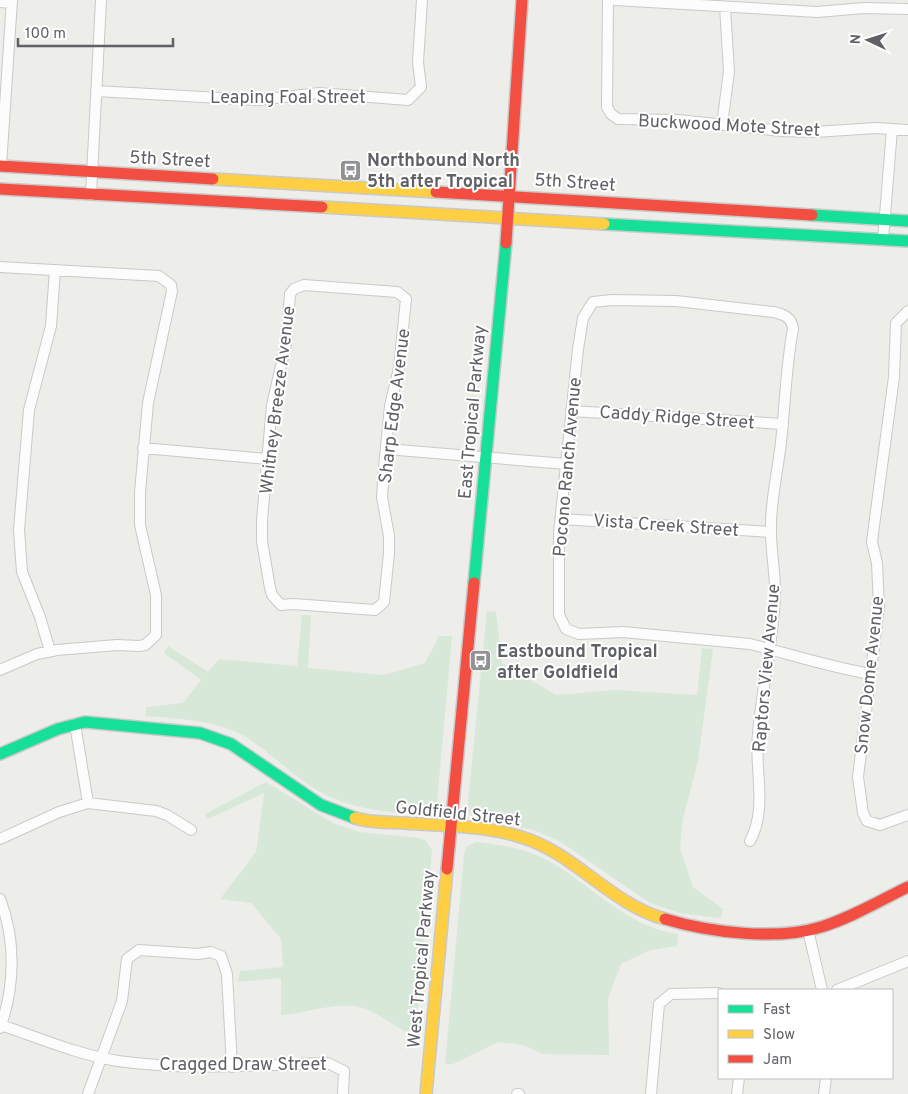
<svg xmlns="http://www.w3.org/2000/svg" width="908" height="1094" viewBox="0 0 908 1094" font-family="Overpass,sans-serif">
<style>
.green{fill:#d8e8d8}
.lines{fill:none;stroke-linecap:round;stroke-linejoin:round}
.street-casing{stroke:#c9c9c9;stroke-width:12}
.fast-casing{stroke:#c9c9ca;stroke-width:14}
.slow-casing{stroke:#c9c9ca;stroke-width:14}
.jam-casing{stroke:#c9c9ca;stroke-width:14}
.street{stroke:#fcfcfc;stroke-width:10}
.fast{stroke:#16e098;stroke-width:11}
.slow{stroke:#ffcf43;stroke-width:11}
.jam{stroke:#f24e42;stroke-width:11}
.labels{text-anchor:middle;stroke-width:4;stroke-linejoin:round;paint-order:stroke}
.street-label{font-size:18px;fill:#5f6166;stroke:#fff}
.poi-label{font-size:18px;font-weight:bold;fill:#5f6166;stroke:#fff;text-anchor:start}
</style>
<rect width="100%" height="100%" fill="#edede9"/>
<path class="green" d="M487,611L496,612L502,663L556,695L615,690L697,695L702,648L713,649L698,761L683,819L680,848L693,887L723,909L721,918L683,914L650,903L561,842L534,830L473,818L469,813L468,802Z
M302,615H311L308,668L384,675L425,663L439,636H452L437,803L431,813L423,815C389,812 357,810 326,795C298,781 275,756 249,739C219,720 180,719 145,716L146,707L183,703L201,680L164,653L168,646L208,672L219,659L297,666Z
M266,782L333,823L359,832L419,838L426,841L432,850L415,1038C402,1030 373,1010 360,1007C334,1002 307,1013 281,1015V978L238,982L240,971L283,967L281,939L251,903L220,899L256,852L264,793L208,819L205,814Z
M476,842C498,845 522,847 543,858C588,881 625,927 678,934L677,946L650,950L621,964L608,998L609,1055L543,1054L523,1045L498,1042L453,1064H445L464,855L466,847Z"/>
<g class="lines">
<defs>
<path id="street" d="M608,0L607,107L611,114L618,119L678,120L782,131L815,132L876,128L908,130
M615,0L817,12L864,8L908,9
M0,2L12,3
M96,91L258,100L319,93L408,100L421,87L418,62L422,0
M722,125L729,71L725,7
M1,166L12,0
M91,195L101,0
M883,240L892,129
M0,267L159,276L171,285L172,291L148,403L140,492V525L156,595V635L145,645L139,646L117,645L57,650L37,654L0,670
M304,285L397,292L406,299L399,368L390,406L384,467L382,497L389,536V553L384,602L375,610L293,604L281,605L272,595L270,588L262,541V520L272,405L286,344L290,294L294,289Z
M908,311L896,323L894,377L874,526L872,542L877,563L879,606L858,777L863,813L867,821L880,825L908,815
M571,411L783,424
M143,448L267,459
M386,449L566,464
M561,519L771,532
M50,651L40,617L22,572L19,530L29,410L51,326L55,270
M75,724L88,803
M0,839L59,812L88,803L156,811L167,815L191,830
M750,841C768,809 754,768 758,733C762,687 773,643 775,597C776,573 770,549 771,525C771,498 778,470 781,442C785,405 786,366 793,329C792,317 783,314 773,312L676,301L612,300L593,302L583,318L578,349L559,533V615L566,629L579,634L623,632L750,644C790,654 829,667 871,674
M0,899C16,940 15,987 0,1028
M808,930L822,990
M837,990L908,961
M1,1025C39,1038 79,1055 118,1061C188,1071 258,1065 328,1063L344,1071L343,1094
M88,1094L122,1001L127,959L139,950L198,954L211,952L221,956L227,974L232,1067
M517,1094H519
M651,1094L659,1004L671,994L719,993
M737,1094L739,1078
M824,1094L826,1078"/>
<path id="fast" d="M812,215L908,221
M604,224L908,241
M474,583L506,243
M0,754L58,729L85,722L200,733L231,744L321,805L355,818"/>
<path id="slow" d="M213,179L436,192
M322,207L604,224
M355,818C370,823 388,822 404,823C442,826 484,825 521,837C575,853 610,904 665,919
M426,1094L447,869"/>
<path id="jam" d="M0,166L213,179
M0,189L322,207
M436,192L812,215
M506,243L522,0
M447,869L474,583
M665,919C708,932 777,941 821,927C851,918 879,901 908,887"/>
</defs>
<use href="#street" class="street-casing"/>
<use href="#fast" class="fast-casing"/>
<use href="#slow" class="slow-casing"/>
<use href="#jam" class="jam-casing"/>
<use href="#street" class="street"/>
<use href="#fast" class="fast"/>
<use href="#slow" class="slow"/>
<use href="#jam" class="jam"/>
</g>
<defs>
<symbol id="bus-square" viewBox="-11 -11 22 22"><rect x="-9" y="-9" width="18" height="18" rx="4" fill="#919294" stroke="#fff"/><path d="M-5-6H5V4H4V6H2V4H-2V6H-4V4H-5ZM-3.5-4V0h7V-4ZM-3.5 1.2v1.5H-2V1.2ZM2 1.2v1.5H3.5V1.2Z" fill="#fff"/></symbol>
</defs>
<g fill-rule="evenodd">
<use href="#bus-square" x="338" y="158" width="25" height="25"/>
<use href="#bus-square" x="468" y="648" width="25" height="25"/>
</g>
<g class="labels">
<g class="street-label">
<text x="288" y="103">Leaping Foal Street</text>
<text transform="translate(729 125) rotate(3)" y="6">Buckwood Mote Street</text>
<text transform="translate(170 159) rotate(3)" y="6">5th Street</text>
<text transform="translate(575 182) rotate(4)" y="6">5th Street</text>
<text transform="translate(277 400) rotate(-83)" y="6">Whitney Breeze Avenue</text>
<text transform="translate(394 406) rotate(-83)" y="6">Sharp Edge Avenue</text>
<text transform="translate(472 412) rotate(-85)" y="6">East Tropical Parkway</text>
<text transform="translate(677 417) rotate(4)" y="6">Caddy Ridge Street</text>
<text transform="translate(567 467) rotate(-85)" y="6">Pocono Ranch Avenue</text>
<text transform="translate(666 525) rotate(4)" y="6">Vista Creek Street</text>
<text transform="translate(766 668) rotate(-85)" y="6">Raptors View Avenue</text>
<text transform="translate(869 675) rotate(-84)" y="6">Snow Dome Avenue</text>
<text transform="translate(458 813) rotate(6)" y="6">Goldfield Street</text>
<text transform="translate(421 959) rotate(-85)" y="6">West Tropical Parkway</text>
<text x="243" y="1070">Cragged Draw Street</text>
</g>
<g class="poi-label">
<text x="367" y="166">Northbound North<tspan x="367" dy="21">5th after Tropical</tspan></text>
<text x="497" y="657">Eastbound Tropical<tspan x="497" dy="21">after Goldfield</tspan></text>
</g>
</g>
<rect x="718" y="989" width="175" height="90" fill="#ffffff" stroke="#bfc0c2"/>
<rect x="728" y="1005" width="25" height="8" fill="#16e098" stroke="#bfc0c2"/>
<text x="763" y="1014" font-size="15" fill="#5f6166">Fast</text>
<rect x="728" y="1030" width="25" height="8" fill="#ffcf43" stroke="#bfc0c2"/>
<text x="763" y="1039" font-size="15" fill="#5f6166">Slow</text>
<rect x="728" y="1055" width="25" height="8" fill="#f24e42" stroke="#bfc0c2"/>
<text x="763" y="1064" font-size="15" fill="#5f6166">Jam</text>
<g transform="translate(868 40) rotate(274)" stroke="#ffffff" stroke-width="4" paint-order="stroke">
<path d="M0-4L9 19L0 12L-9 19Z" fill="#5f6166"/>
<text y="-8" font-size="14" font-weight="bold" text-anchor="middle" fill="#5f6166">N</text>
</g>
<path d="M18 38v8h155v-8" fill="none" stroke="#5f6166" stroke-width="2.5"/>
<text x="25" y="38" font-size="15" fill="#5f6166" stroke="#ffffff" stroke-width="4" paint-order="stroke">100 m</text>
</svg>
